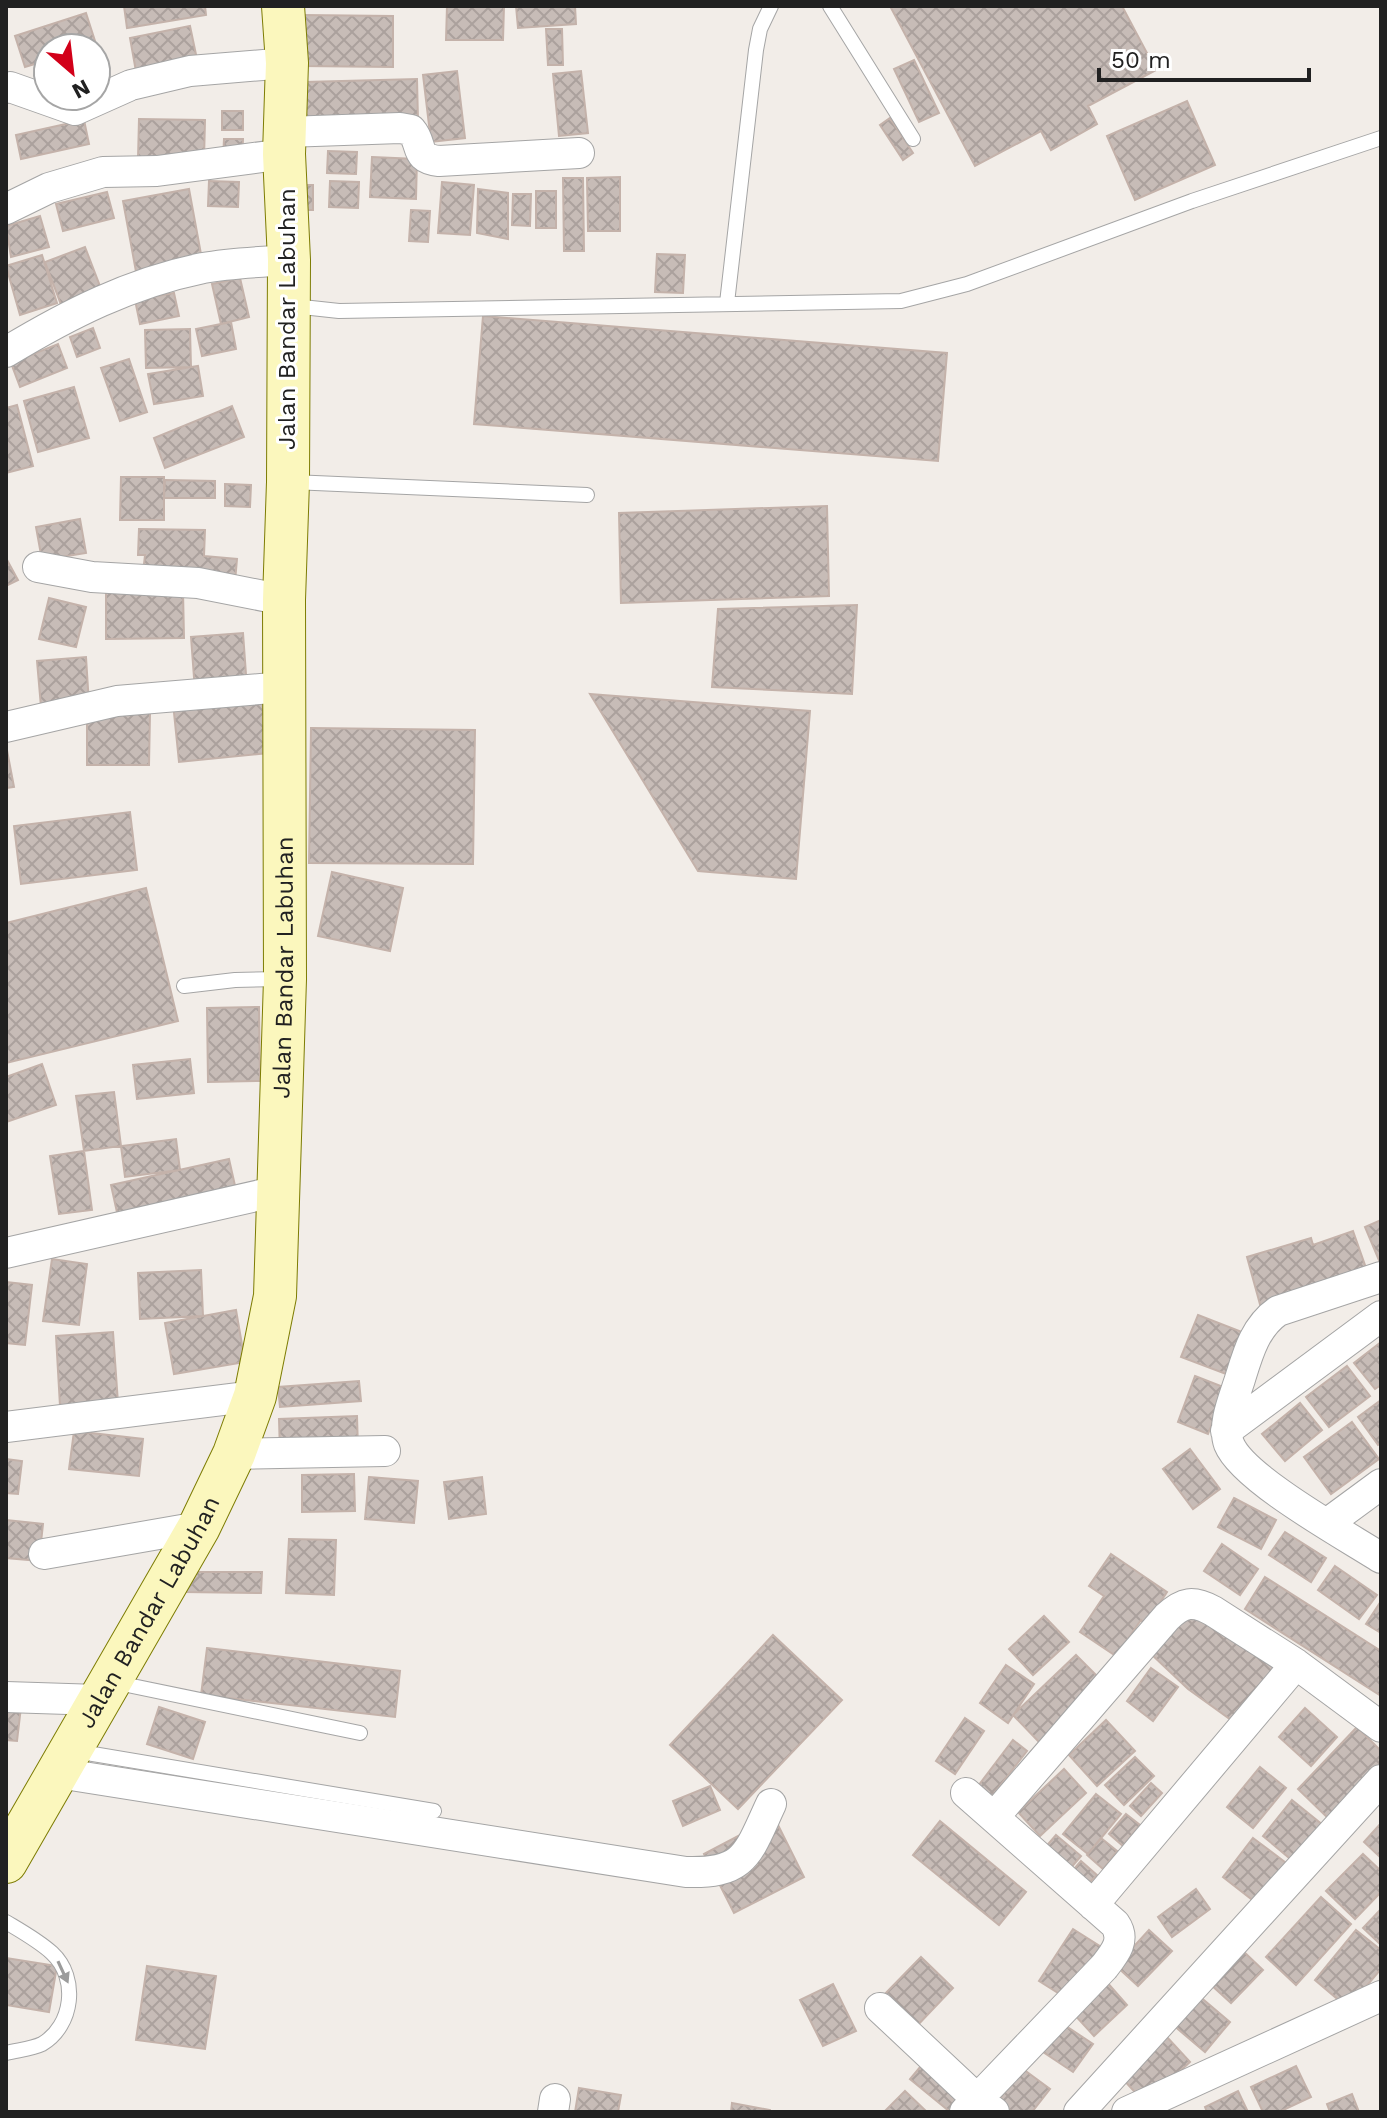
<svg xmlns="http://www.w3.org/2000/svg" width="1387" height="2118" viewBox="0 0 1387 2118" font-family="'Work Sans',sans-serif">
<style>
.building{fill:url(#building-cross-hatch);stroke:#c4b2aa;stroke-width:2}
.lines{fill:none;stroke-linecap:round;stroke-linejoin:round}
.service-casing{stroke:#a5a5a5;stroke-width:16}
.minor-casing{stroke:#a5a5a5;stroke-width:32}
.secondary-casing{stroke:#7d7c03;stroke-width:44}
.service{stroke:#fff;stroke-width:14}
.minor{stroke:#fff;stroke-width:30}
.secondary{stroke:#fbf7bd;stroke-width:42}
.oneway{fill:#9b9b9b}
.labels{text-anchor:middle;stroke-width:6;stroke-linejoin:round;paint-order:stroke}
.street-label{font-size:24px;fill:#212121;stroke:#fff}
</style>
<defs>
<pattern id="building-cross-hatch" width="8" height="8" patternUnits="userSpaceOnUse" patternTransform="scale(2)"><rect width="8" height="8" fill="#c7bcb7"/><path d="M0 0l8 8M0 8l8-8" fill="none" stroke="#aba19d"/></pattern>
</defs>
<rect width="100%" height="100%" fill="#f2ede8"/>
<path class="building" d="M124,6H205L206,15L127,28Z
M447,6H504L503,40H446Z
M516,6H575L576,24L518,28Z
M890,6H1122L1156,70L1088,106L1097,124L1051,150L1041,131L975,166Z
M86,13L96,44L83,48H48V60L25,67L15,36Z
M303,15L393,16V67L302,66Z
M190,26L198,64L137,77L130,38Z
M546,29H562L563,65H548Z
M914,60L939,113L919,122L894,69Z
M457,71L465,138L431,142L423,75Z
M581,71L588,133L559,136L553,74Z
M417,79L418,120L306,122L305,82Z
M1187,101L1215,165L1135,200L1107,136Z
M222,111H243V130H222Z
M890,118L913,153L903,160L880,125Z
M139,119L205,120L204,160L138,159Z
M84,120L89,144L21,159L16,135Z
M224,139H243L242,160L223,159Z
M328,151L357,152L356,174L327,173Z
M372,157L417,159L416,199L370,197Z
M620,177V231H588L587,178Z
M563,178H583L584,251H564Z
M209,181L239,182L238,207L208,206Z
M330,181L359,182L358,208L329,207Z
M442,182L474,185L470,235L438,233Z
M294,185H313V210H294Z
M189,189L203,265L137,277L123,201Z
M478,189L508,193V239L477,233Z
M536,191H556V228H536Z
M107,192L114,218L63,231L56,204Z
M513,194H531L530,226L512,225Z
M411,210L430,211L428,242L409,241Z
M40,216L49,247L11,257L6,226Z
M85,247L103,294L63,310L45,262Z
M657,254L685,255L683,293L655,292Z
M42,255L57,303L20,315L6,266Z
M240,278L249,317L221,324L212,284Z
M174,293L179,316L140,324L135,300Z
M483,316L947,353L938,461L474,424Z
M231,322L236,349L202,356L196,329Z
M93,328L100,348L77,357L70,337Z
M190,329L191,367L146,368L145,330Z
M58,344L67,368L20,387L11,363Z
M129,359L147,412L120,421L101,368Z
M198,366L203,396L154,404L148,374Z
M74,387L89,438L38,452L24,401Z
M17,405L33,466L6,473V408Z
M232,406L244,437L165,468L154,438Z
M121,477H164V520H120Z
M165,480L215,481V498H164Z
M225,484L251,485L250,507L225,506Z
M827,506L829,596L621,603L619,513Z
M80,519L86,553L42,560L36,527Z
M139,529L205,530L204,556L237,559L235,582L143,573L145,555H138Z
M6,558L18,580L6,586Z
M183,591L184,638L106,639V592Z
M49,598L86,607L76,647L39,639Z
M857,605L852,694L712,687L718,609Z
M243,633L247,688L195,691L191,637Z
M86,657L89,704L41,707L37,661Z
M262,693L268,753L179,762L173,703Z
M590,694L810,711L796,879L698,871Z
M87,713H150L149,765H87Z
M311,728L475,730L473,864L309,863Z
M6,745L14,787L6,788Z
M130,812L137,870L21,884L14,826Z
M332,872L403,888L390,951L318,936Z
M146,888L178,1021L6,1063V923Z
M259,1007L260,1081L208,1082L207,1008Z
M190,1059L194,1093L137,1099L133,1065Z
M42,1064L56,1105L6,1122V1077Z
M114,1092L121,1146L84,1151L76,1096Z
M176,1139L180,1170L125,1177L121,1146Z
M84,1151L92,1210L59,1214L50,1156Z
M229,1159L238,1199L120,1226L111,1185Z
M1381,1220V1265L1365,1227Z
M1353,1231L1366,1268L1261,1308L1247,1257L1311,1238L1313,1245Z
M52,1259L87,1264L79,1325L43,1321Z
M201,1270L203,1316L140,1319L138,1273Z
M6,1282L32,1285L25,1345L6,1343Z
M236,1310L245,1362L174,1374L165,1323Z
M1198,1315L1242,1332L1226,1374L1181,1357Z
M113,1332L118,1403L60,1406L56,1336Z
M1381,1342V1385L1375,1389L1354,1363Z
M1347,1366L1370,1396L1329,1427L1306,1397Z
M1195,1376L1226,1388L1208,1434L1178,1422Z
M359,1381L361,1401L280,1407L278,1387Z
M1381,1400V1443L1378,1445L1358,1417Z
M1300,1403L1322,1430L1285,1461L1262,1434Z
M357,1416L358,1449L280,1452L279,1419Z
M1352,1422L1379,1459L1331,1494L1304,1457Z
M74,1431L143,1439L139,1476L69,1469Z
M1190,1449L1220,1489L1193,1509L1163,1469Z
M6,1459L22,1461L18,1494L6,1493Z
M354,1474L355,1511L302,1512V1475Z
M369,1477L418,1481L414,1523L365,1519Z
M482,1477L486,1514L449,1519L444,1482Z
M1234,1498L1276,1520L1261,1549L1218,1527Z
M6,1520L43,1524L39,1561L6,1558Z
M1285,1532L1326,1558L1311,1582L1269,1555Z
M289,1539L336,1540L334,1595L286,1593Z
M1222,1544L1258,1569L1240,1595L1204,1571Z
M1111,1554L1167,1592L1146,1624L1141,1620L1116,1656L1080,1632L1104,1596L1089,1586Z
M1335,1566L1377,1595L1359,1619L1318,1590Z
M184,1572H262L261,1593L184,1592Z
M1265,1577L1381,1651V1696L1245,1609Z
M1381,1601V1633L1366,1624Z
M1192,1607L1226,1637L1228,1635L1274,1668L1234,1722L1188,1689L1151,1654Z
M1044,1616L1069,1642L1033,1675L1009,1649Z
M773,1635L842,1700L738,1809L670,1745Z
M207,1648L400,1671L395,1717L201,1695Z
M1076,1655L1104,1683L1040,1743L1013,1715Z
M1006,1665L1034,1684L1008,1723L980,1703Z
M1151,1668L1178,1687L1153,1721L1127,1701Z
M6,1706L21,1707L17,1741L6,1740Z
M159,1707L205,1722L193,1759L147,1744Z
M1305,1708L1337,1737L1311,1766L1279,1737Z
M965,1718L984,1731L955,1774L936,1761Z
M1106,1720L1135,1751L1097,1786L1069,1755Z
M1357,1727L1381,1751V1766L1329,1819L1298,1789Z
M1013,1740L1027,1751L989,1800L975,1790Z
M1135,1757L1154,1776L1124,1805L1105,1785Z
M1260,1767L1286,1788L1253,1828L1227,1807Z
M1064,1769L1086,1793L1040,1836L1018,1812Z
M1151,1783L1162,1793L1141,1816L1130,1806Z
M710,1786L720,1810L683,1826L673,1801Z
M1096,1794L1121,1814L1088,1854L1063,1834Z
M1292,1800L1324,1826L1294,1862L1263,1836Z
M1126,1814L1140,1825L1123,1846L1109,1834Z
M774,1817L804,1877L734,1913L704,1854Z
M940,1821L1026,1892L999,1925L913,1855Z
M1381,1823V1858L1364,1842Z
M1056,1835L1081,1856L1069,1870L1044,1849Z
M1101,1838L1117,1851L1103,1869L1087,1855Z
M1253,1838L1294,1869L1264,1909L1223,1877Z
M1363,1854L1381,1871V1892L1355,1919L1326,1891Z
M1081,1861L1097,1875L1083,1889L1068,1876Z
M1196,1889L1210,1909L1172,1937L1158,1917Z
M1321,1897L1351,1924L1296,1985L1266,1957Z
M1381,1909V1945L1363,1928Z
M1073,1929L1103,1948L1069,2000L1039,1981Z
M1149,1930L1172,1951L1138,1986L1116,1966Z
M1356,1930L1381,1950V1969L1348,2008L1315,1980Z
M1242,1950L1263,1970L1231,2003L1210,1984Z
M921,1957L953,1988L913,2030L880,1999Z
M6,1958L57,1966L49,2012L6,2005Z
M147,1966L216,1976L205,2049L136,2040Z
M1105,1980L1127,2005L1094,2036L1072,2012Z
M833,1984L856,2031L823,2046L800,2000Z
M1198,1995L1230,2022L1205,2052L1173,2025Z
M1060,2022L1093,2044L1073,2072L1040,2050Z
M1166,2036L1190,2062L1145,2103L1121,2077Z
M926,2060L964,2091L949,2111L910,2079Z
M1296,2066L1311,2097L1279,2112H1263L1251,2087Z
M1023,2069L1050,2089L1032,2112H1012L998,2101Z
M579,2088L621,2095L618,2112H575Z
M905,2091L927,2112H884Z
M1238,2091L1248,2112H1207L1205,2107Z
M1352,2094L1359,2112H1330L1327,2104Z
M732,2103L770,2110V2112H731Z"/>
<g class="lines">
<defs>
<path id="service" d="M830,6L913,139
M727,303L756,50L760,29L771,6
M293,306L339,311L901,301L967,284L1192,201L1381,138
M292,482L587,495
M184,986L235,980L280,979
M113,1682L360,1733
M75,1751L434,1811
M6,1922C21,1931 39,1941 52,1953C79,1978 73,2026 42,2044C32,2049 17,2050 6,2053"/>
<path id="minor" d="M6,88L10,87L75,110L131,85L190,71L287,63
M286,132L400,128L411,130C424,145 413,158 439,161L579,153
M6,209L49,188L103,172L157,171L284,154
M6,352C69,314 130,283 203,268C231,263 260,262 289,260
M38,567L92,577L198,583L284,600
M6,727L117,701L284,687
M6,1253L278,1191
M1381,1277L1278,1311C1255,1327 1248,1353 1240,1379C1234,1398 1222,1425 1229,1444C1243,1479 1347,1536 1381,1558
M6,1427L255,1396
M1226,1431L1381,1316
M234,1454L385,1451
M1328,1523L1381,1484
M44,1554L199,1527
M6,1697L99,1700
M58,1773L686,1872C746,1874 748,1853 771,1804
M994,1817L1167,1617C1183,1602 1193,1600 1213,1611L1296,1664L1381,1727
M1093,1905L1296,1664
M880,2008L978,2100L994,2112
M553,2112L555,2099
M965,2112L1104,1967C1115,1953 1126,1940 1115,1924L966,1793
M1079,2112L1381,1780
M1127,2112L1381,1996"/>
<g id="secondary">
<path id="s1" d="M6,1862L199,1527L234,1454L255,1396L275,1296L285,979L284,600L288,482L289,260L284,154L287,63L283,6"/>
</g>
</defs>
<use href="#service" class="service-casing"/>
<use href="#minor" class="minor-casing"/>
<use href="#secondary" class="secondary-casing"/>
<use href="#service" class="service"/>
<use href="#minor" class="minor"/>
<use href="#secondary" class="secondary"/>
</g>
<defs><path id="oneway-solid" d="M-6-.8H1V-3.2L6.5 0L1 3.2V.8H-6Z" transform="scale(2)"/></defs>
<use class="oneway" href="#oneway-solid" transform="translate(63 1972) rotate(65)"/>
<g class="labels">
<g class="street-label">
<text transform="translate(287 319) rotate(-90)" y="8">Jalan Bandar Labuhan</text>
<text dy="8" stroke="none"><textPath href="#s1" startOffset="960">Jalan Bandar Labuhan</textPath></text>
<text dy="8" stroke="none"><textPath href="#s1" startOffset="288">Jalan Bandar Labuhan</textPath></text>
</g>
</g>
<rect width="1387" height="2118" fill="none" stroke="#212121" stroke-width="16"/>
<g transform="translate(72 72) rotate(152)"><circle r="38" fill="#ffffff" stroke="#a6a6a6" stroke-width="2"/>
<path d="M0-6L14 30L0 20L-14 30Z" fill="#d20019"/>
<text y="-12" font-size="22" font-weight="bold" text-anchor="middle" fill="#212121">N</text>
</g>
<path d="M1099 68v12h210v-12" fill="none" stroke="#212121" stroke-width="4"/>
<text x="1111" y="68" font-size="24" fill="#212121" stroke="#ffffff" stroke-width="6" paint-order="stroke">50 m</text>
</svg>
